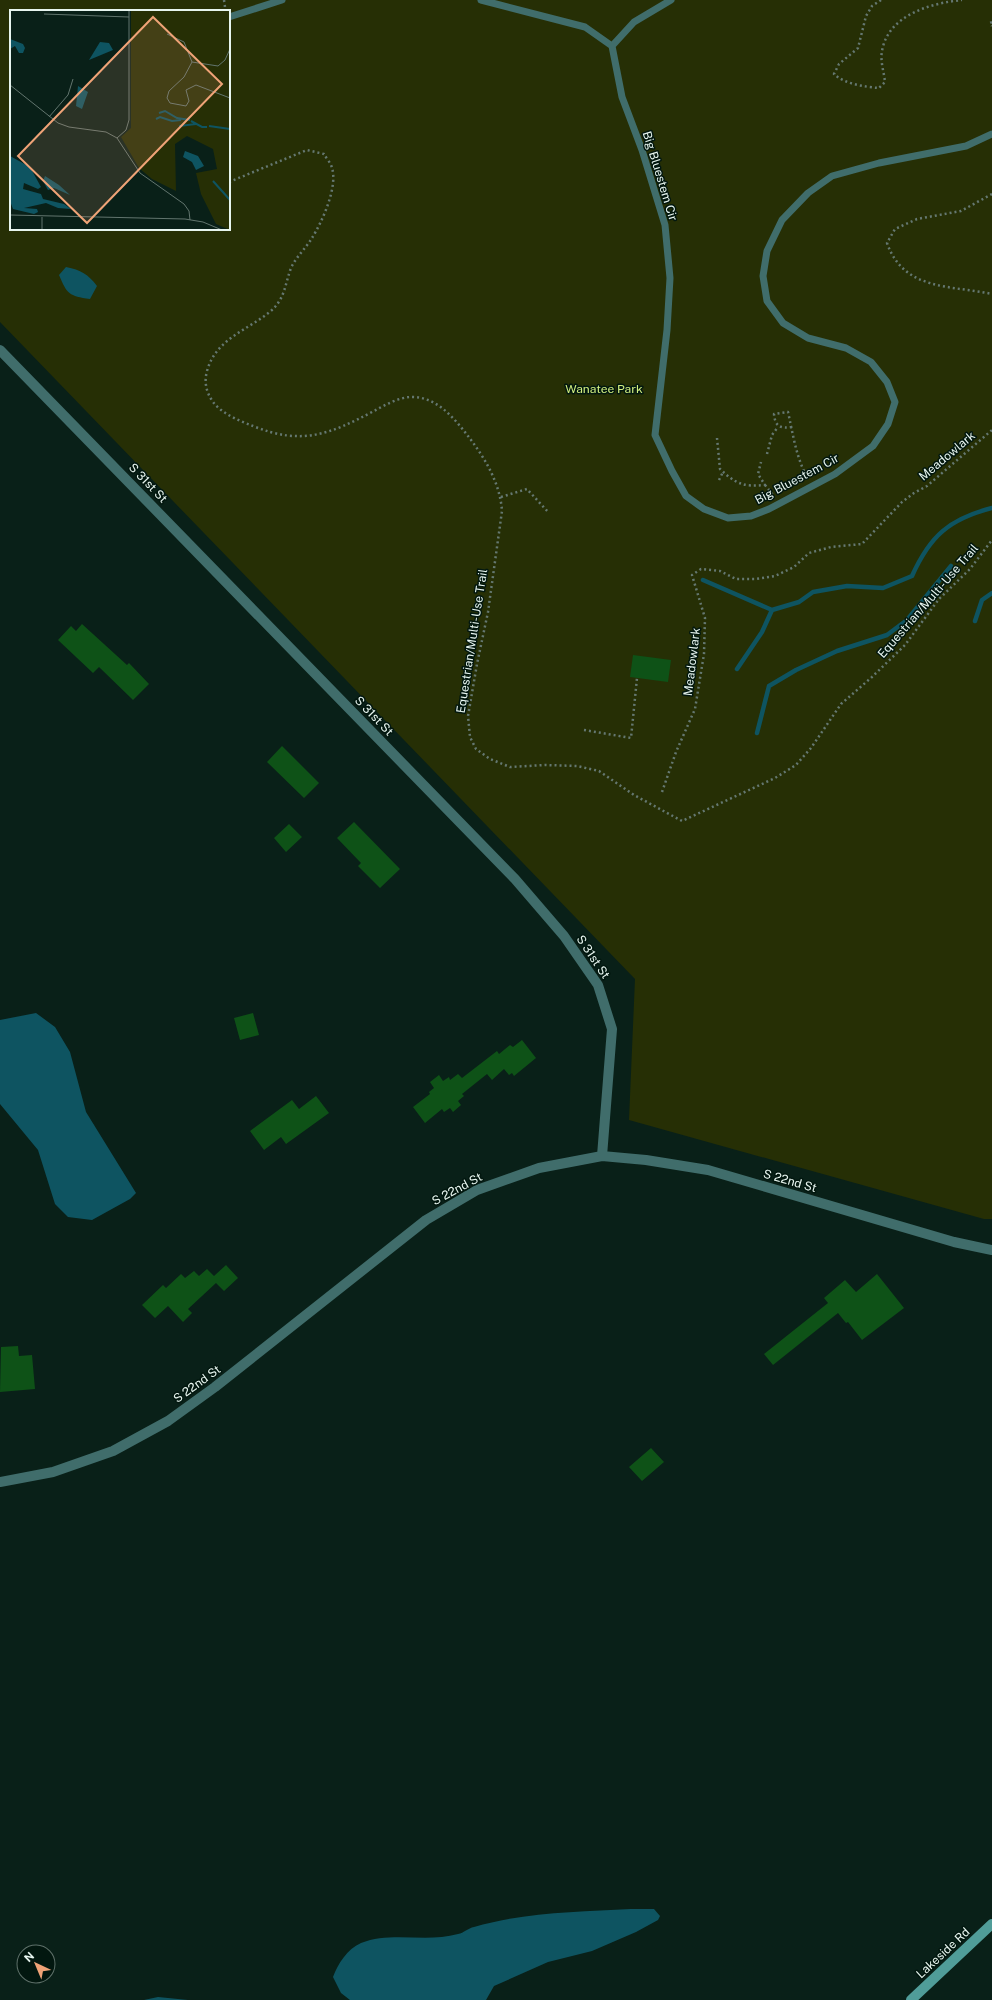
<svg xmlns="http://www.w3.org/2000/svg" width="992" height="2000" viewBox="0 0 992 2000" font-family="'Public Sans',sans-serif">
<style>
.green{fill:#262f05;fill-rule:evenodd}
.water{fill:#0e5461}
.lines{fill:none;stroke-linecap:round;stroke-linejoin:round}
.stream{stroke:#0e5461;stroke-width:4.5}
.building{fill:#0e5217}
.path{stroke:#657871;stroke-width:2.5;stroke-dasharray:2 3;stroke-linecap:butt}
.service{stroke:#406d6b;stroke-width:7}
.tertiary{stroke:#406d6b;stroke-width:10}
.secondary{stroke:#509d99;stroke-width:10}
.labels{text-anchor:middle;stroke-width:3;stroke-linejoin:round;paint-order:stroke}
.street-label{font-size:12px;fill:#e7f5ef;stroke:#02170f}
.park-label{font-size:12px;fill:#d3f080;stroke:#02170f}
.inset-river{fill:none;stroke:#0e5461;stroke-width:2}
.inset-road{fill:none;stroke:#62756e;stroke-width:1}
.view{fill:#efa377;fill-opacity:0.15;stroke:#efa377;stroke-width:2}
.inset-edge{fill:none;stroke:#e7f5ef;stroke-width:2}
</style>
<rect width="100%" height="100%" fill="#092018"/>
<path class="green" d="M0,0H992V1219H984L629,1120L635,979L0,322ZM11,11H229V229H11Z"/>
<path class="water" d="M66,267C81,270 88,274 97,286L90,299C69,296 67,294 59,275Z
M36,1013L55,1027L70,1052L86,1112L136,1193L130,1199L92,1220L68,1217L55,1204L38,1150L0,1104V1020Z
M631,1909H654L660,1916L658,1920L636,1932L592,1951L548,1962L494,1986L486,2000H350L341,1993L333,1977C338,1964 347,1949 361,1943C391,1931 426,1943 458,1934C464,1933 468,1928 474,1927C524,1912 579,1912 631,1909Z
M158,1997L188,2000H144Z"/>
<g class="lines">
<path class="stream" d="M703,580L772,610L799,602L813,592L847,586L883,588L912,576C930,536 949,519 992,508
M975,621L982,600L992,593
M737,669L762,632L772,610
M757,733L769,686L796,670L837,651L887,635L907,620L951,566"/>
</g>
<path class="building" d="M82,624L127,665L129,663L149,684L133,700L99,667L93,673L58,640L71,626L76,631Z
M633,655L671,660L668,682L630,677Z
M282,746L319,783L304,798L267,762Z
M354,822L400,869L380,888L358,866L361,863L337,838Z
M289,824L302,837L286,852L274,838Z
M253,1013L259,1035L240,1040L234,1018Z
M522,1040L536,1058L514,1076L512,1073L509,1075L504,1069L492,1080L487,1074L462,1094L464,1096L458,1101L461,1105L453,1112L450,1108L444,1112L442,1109L425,1123L413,1107L430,1094L429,1092L434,1088L430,1082L439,1075L443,1081L449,1077L450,1080L458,1074L462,1078L497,1051L499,1054L510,1045L513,1047Z
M316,1096L329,1113L286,1144L281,1137L264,1150L250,1131L292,1100L299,1109Z
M226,1265L238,1278L224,1291L216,1283L188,1309L192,1313L183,1322L168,1306L155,1318L142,1305L163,1285L166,1288L181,1274L185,1278L194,1271L199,1276L207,1269L214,1276Z
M877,1274L904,1308L862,1340L848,1322L846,1323L838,1313L773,1365L764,1354L828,1303L824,1298L845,1280L856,1292Z
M18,1346L19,1356L32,1355L35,1389L0,1392L1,1347Z
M651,1448L664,1462L642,1481L629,1467Z"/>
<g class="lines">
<path class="path" d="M224,0L225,7
M881,0L872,6L866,16L858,48L839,64L834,74C844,84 866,87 879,88L885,82C884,72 880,61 882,51C888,15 931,3 962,0
M992,22L990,23L992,26
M229,182L307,150L324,154C326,158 331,163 332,168C338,187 322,222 312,238C306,248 296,257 291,268C285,284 285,298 272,310C249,330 216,338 207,371C204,382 206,392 213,402C222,414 240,421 253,426C302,446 330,434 374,411C385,405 399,397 412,397C437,397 454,418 468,436C485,458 500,483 502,511L488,612L477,664L468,716L470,737L476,749L490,759L510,767L545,765L577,766L599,771L634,795L682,821L775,778L796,765L811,748L841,704L872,677L905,645L939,599L970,569L992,540
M992,194L961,211L917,219L895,229L887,243C904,291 950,285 992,294
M792,427C780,429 775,426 774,414L788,412C793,434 796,457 807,477
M717,438L720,469C736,484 743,487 765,485L758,474L761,462
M767,454L772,435L778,427
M719,480L723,472
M765,485L773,495
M501,497L527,489L549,513
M584,730L631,738L637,678
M662,792L676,752L695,709L704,654L705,618L692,575L701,569L720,571L736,579H756L775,576L794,567L809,553L831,547L862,544L902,502L914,493L927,486L992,430"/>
<path class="service" d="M481,0L585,27L612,46
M671,0L634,22L612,46L622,97L642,150L665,225L670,278L667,330L655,435L672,471L686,496L704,509L728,518L751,516L769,509L835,474L873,446L888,424L895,402L887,382L871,362L846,348L808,338L783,323L767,301L763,276L767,251L782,220L808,193L832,176L879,163L966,146L992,134
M229,17L282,0"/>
<path class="tertiary" d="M0,350L515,879L564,936L598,985L612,1029L602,1156
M0,1482L53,1472L113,1451L168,1421L215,1387L426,1220L477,1190L539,1168L602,1156L646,1160L708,1170L954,1242L992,1250"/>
<path class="secondary" d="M911,2000L992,1924"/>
</g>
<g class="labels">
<g class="street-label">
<text transform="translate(660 176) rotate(73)" y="4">Big Bluestem Cir</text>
<text transform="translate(947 456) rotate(-40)" y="4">Meadowlark</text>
<text transform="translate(797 479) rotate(-28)" y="4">Big Bluestem Cir</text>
<text transform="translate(148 483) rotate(46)" y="4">S 31st St</text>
<text transform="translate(928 601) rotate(-49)" y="4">Equestrian/Multi-Use Trail</text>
<text transform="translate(472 641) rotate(-81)" y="4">Equestrian/Multi-Use Trail</text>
<text transform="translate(692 662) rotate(-83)" y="4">Meadowlark</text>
<text transform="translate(374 716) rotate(46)" y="4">S 31st St</text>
<text transform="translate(593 957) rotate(56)" y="4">S 31st St</text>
<text transform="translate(790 1181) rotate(16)" y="4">S 22nd St</text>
<text transform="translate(457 1189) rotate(-28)" y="4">S 22nd St</text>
<text transform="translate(197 1384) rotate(-36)" y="4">S 22nd St</text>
<text transform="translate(943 1953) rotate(-43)" y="4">Lakeside Rd</text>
</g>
<g class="park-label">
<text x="604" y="393">Wanatee Park</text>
</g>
</g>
<g transform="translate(10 10)">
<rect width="220" height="220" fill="#092018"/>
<path d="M121,0H220V220L206,214L191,184L186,163L207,159L203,139L177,126L165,134L166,181L142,169L129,158L111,127L121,118Z" fill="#262f05"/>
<path d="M0,29L13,34L15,38L13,43H9L5,36L0,39ZM90,32L99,33L103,40L79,50ZM68,76L78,82L72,99L66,96ZM175,141L188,146L194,156L186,160L182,152L173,147ZM0,146L20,157L31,177L28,179L14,173L13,179L31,184L33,189L54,194L61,199L48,198L36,193L14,198L27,199L28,202L24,204L3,199L0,191ZM35,166L49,175L60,185L44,178L38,180L33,171Z" fill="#0e5461"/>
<path class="inset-river" d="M149,103L155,101L167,108L180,110M146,109L150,107L162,111L171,110M181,111L192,117H197M169,116L186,114M199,116L220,119M203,171L220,190"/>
<path class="inset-road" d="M34,4L119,7M157,24L174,32L182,52M220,39L215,50L208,56L182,52L174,67L159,81L157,88L160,93L176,96L179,91L176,80L186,75L220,88M0,75L48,113L59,117L96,122L107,128L130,163L174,194L179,201L180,210M39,107L58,85L63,69M107,128L116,120L119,110V0M0,205L175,209L193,212L212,220M32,207V220"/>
<path class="view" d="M143,7L212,74L77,213L8,146Z"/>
<rect width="220" height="220" class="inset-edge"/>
</g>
<g transform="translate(36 1964) rotate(316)"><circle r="19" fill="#02170f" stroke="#5e7069"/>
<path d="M0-3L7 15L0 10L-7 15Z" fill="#efa377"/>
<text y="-6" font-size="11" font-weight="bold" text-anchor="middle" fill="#e7f5ef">N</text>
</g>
</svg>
